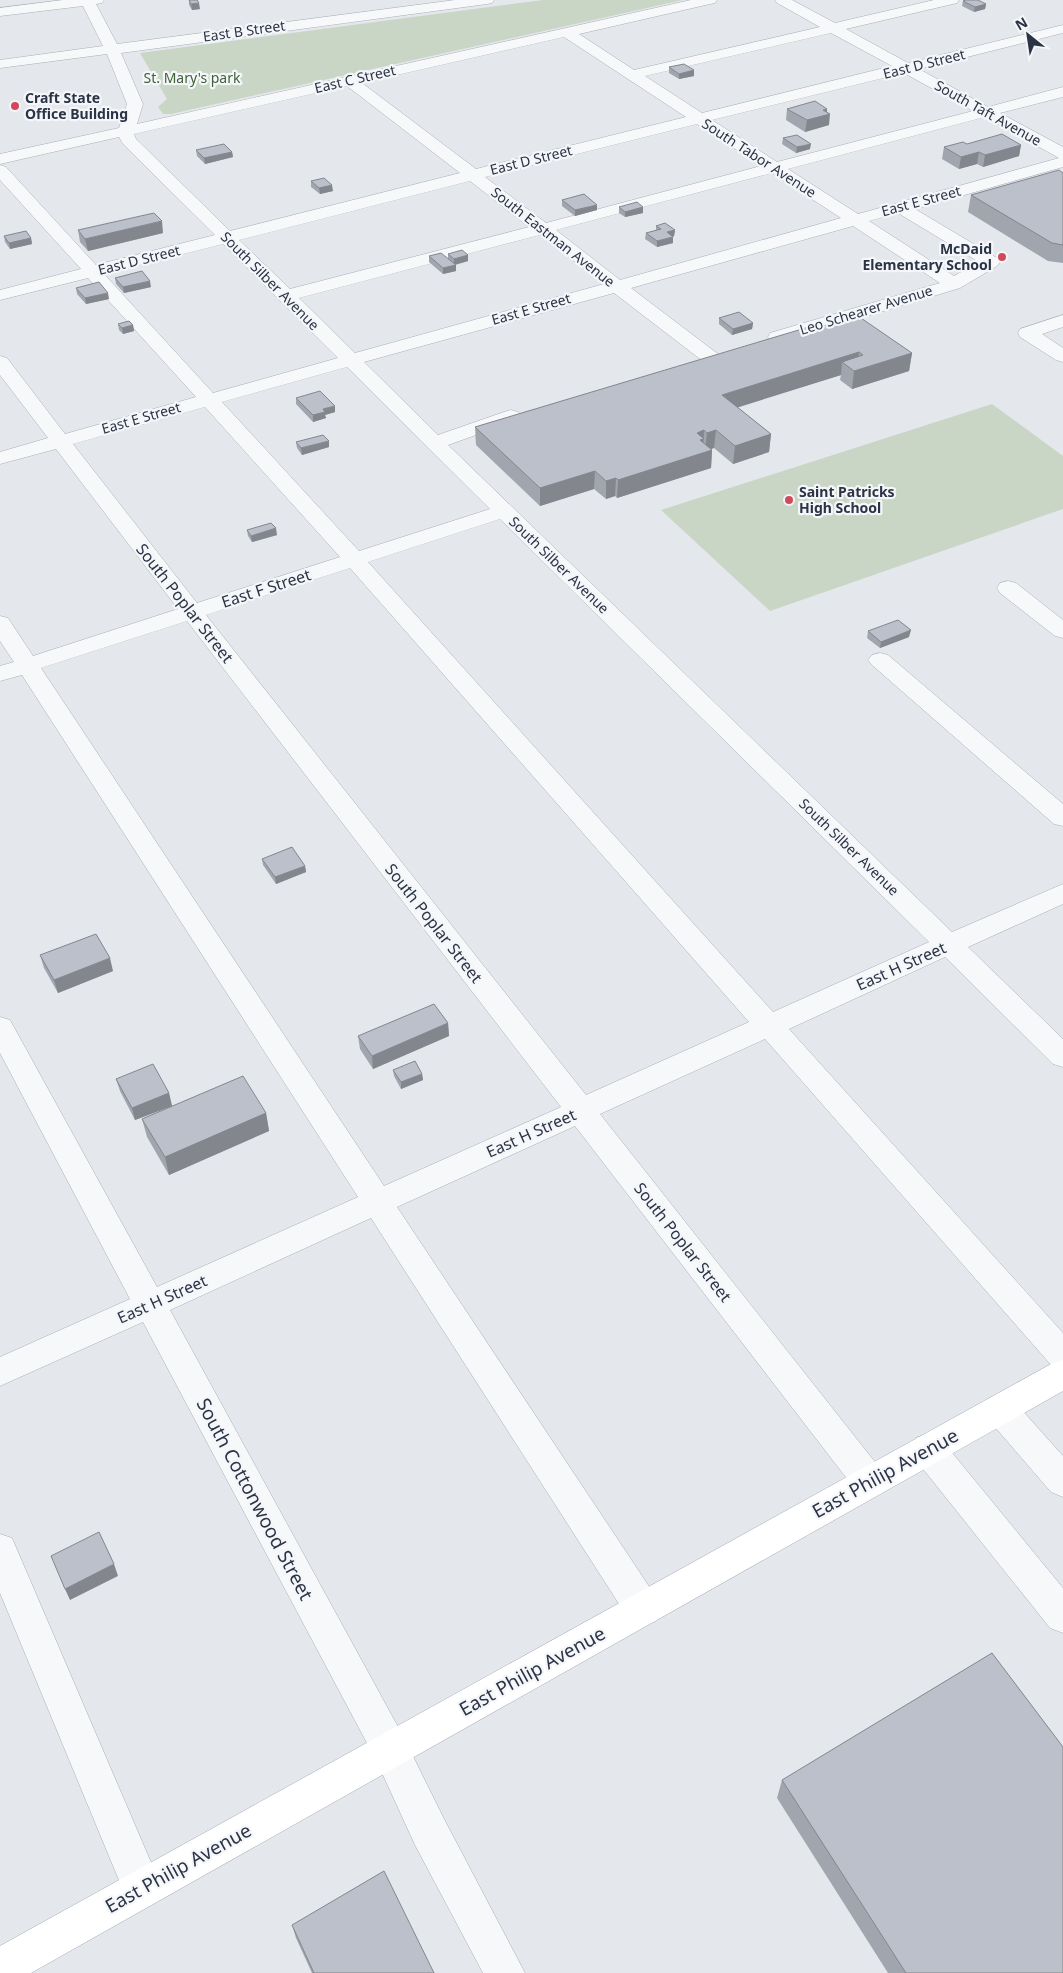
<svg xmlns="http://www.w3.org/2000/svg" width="1063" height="1973" viewBox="0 0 1063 1973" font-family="'Noto Sans',sans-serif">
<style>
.green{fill:#c9d6c5}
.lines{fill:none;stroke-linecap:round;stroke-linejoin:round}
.minor-casing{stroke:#a9aeb7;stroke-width:1}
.major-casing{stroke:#a3abb8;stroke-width:1}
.minor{fill:#f7f8fa;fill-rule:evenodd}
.major{fill:#fff;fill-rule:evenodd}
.wall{fill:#a1a5ae}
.shaded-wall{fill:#83868d}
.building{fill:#bbc0ca;stroke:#83868d}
.poi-dot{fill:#d1495b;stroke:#f4f6f9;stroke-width:2}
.labels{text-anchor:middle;stroke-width:4.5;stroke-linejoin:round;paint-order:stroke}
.far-street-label{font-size:14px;fill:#2b3445;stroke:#f4f6f9}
.far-park-label{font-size:14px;fill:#3f6138;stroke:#f4f6f9}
.far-poi-label{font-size:14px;font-weight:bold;fill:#2b3445;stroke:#f4f6f9;text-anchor:start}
.street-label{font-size:16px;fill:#2b3445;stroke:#f4f6f9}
.near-street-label{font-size:19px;fill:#2b3445;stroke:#f4f6f9}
</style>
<rect width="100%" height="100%" fill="#e4e7ec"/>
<path class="green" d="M543,0H683L171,114H163L158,107L167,99L140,53Z
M992,404L1063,456V509L770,611L661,510Z"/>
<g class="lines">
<defs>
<path id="minor" d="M63,0H104L102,3L96,4L117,44L455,0H494L492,3L487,4L121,53L143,104L137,124L691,0H717L715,3L710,4L579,34L634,70L820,27L777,3L775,0H792L835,23L934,0H959L957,3L846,29L908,63L1063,25V33L919,69L988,107L1063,87V97L1000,113L1063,147V167L915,209L997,258L1000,262L997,266L960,288L784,341L777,343L770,341L768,337L770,333L940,283L853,226L631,288L718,354L720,358L718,362L711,364L704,362L614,293L364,362L438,435L504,412L511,410L518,412L521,416L518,420L448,445L952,932L1063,884V904L968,947L1063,1039V1067L1053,1064L945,957L789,1029L1063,1333V1370L1052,1366L765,1039L600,1114L882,1471L887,1482L882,1493L870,1498L858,1493L575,1126L397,1207L656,1597L661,1609L656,1621L643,1626L630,1621L371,1218L170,1310L403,1736L443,1817L525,1973H483L415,1845L377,1762L143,1322L0,1386V1357L130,1299L0,1053V1017L10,1020L157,1287L358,1197L22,675L0,681V666L14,662L0,641V616L8,618L33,656L178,609L56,449L0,464V452L48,438L0,375V356L7,358L65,434L196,397L88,278L0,300V290L81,269L0,180V165L6,167L96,265L215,235L123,144L119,137L0,164V154L119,128L127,104L107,54L0,68V60L103,46L83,6L0,16V8ZM831,33L892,66L702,113L645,76ZM564,37L686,117L476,169L362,83ZM904,73L973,111L777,162L712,120ZM347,86L460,173L230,231L136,139L134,134ZM985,117L1059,158L858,214L788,169ZM697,124L761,166L546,223L485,177ZM772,173L841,218L620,280L556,230ZM470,181L529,227L290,289L239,240ZM898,213L979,262L954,276L869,221ZM540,235L604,284L355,353L299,298ZM223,244L338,358L213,393L104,274ZM347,367L490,509L359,551L222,402ZM205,407L340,557L197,603L73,444ZM500,519L929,942L773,1012L368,562ZM350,568L749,1022L586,1095L206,615ZM187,621L561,1107L384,1186L41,668Z
M1063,315V327L1042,334L1063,348V362L1056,360L1020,337L1018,333L1020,329Z
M1008,581L1016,583L1063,620V638L1055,636L1000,593L997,588L1000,583Z
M880,653L888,655L1063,804V826L1054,824L872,665L868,660L872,655Z
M1000,1394L1012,1399L1063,1456V1497L1051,1492L988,1419L983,1409L988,1399Z
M928,1434L940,1438L1063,1588V1633L1050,1628L916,1460L911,1449L916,1438Z
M0,1534L12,1538L162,1888L156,1902L142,1908L128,1902L0,1593Z"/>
<path id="major" d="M1063,1360V1391L31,1973H0V1946L1051,1364Z"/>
</defs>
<use href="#minor" class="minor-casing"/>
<use href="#major" class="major-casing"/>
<use href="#minor" class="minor"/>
<use href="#major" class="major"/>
</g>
<path class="wall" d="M189,0L200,9L192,10L189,5Z
M963,1L986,4L985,9L974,12L962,6Z
M669,67L694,76L679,79L669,73Z
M787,109L829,125L805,132L786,120Z
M783,138L810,149L796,153L782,144Z
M967,144L1021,145L1019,156L983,167L977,164L959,169L942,159L944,147Z
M196,150L232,152L233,157L205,164L197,156Z
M1063,173V263L1048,261L968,212L971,195Z
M311,181L333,191L320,194L311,187Z
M562,200L597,210L575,216L562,206Z
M619,207H643V213L625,217L619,213Z
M656,226L675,230L674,236L673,237V243L657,247L645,239L646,233L656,230Z
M78,230L163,233L88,251L80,242Z
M4,236L31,238L32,244L10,249L5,242Z
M448,254L468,261L455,265L456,271L443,274L429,262V256L448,259Z
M115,278L151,287L124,293L116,284Z
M76,288L109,299L86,304L77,294Z
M719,318L753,323L752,329L732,335L719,324Z
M118,324L133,325L134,331L123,334L119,330Z
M816,328L912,353L909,371L852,389L840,380L841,375L737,407L771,434L769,452L733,464L714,448L711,449L712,450L711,468L617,498L615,496L606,499L594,489L540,506L476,445L475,427Z
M296,398L335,412L325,415L326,418L313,422L296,404Z
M296,442L329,447L302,455L297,448Z
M247,530L277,535L252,542L248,536Z
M868,631L909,637L880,648L867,638Z
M262,859L305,866L306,872L276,884L263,865Z
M40,955L113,971L58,993L44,968Z
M448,1023L449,1036L373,1069L360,1049L358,1036Z
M393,1070L422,1074L423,1080L401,1089L394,1076Z
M116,1079L169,1093L172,1106L135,1120L120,1091Z
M266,1113L269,1131L169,1175L147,1137L142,1119Z
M782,1780L1063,1973H888L777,1798Z
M292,1925L434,1973H312L296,1938Z"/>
<path class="shaded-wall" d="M199,3L200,9L192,10L191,4Z
M986,4L985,9L974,12L975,7Z
M694,70V76L679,79V74Z
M827,109V115L830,114L829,125L805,132L807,120L823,110Z
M811,144L810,149L796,153L797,147Z
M1021,145L1019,156L983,167L985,155Z
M232,152L233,157L205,164L204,158Z
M979,152L977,164L959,169L961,157Z
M332,185L333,191L320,194L319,188Z
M597,205V210L575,216V210Z
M643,207V213L625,217V212Z
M162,221L163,233L88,251L85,239Z
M675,230L674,236L667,238V232Z
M673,237V243L657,247V241Z
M31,238L32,244L10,249L9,243Z
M468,255V261L454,265V259Z
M456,265V271L443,274V268Z
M150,281L151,287L124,293L123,287Z
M108,293L109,299L86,304L85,298Z
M753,323L752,329L732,335L733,329Z
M133,325L134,331L123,334L122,328Z
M859,352L857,370L842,362L841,375L720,413L722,395Z
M912,353L909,371L852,389L854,371Z
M335,406V412L325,415L326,418L313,422V415L323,409Z
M704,430L703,453L712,450L711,468L617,498L618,480L697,433Z
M716,430L714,448L705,451L707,433Z
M771,434L769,452L733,464L735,446Z
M329,441V447L302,455L301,448Z
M595,471L594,489L540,506V488Z
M616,478L615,496L606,499V481Z
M276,528L277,535L252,542L251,536Z
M911,630L909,637L880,648L881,642Z
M305,866L306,872L276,884L275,877Z
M110,958L113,971L58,993L54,980Z
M448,1023L449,1036L373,1069L372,1056Z
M422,1074L423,1080L401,1089V1082Z
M169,1093L172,1106L135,1120L132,1108Z
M266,1113L269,1131L169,1175L165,1157Z
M114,1564L118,1576L70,1600L65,1589Z"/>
<path class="building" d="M189,0H197L199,3L191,4Z
M966,0H978L986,4L975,7L963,1Z
M684,64L694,70L679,74L669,67Z
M815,101L827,109L823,110L830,114L807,120L787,109Z
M1002,134L1021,145L985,155L979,152L961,157L944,147L963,142L967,144Z
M797,135L811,144L797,147L783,138Z
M224,144L232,152L204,158L196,150Z
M1059,170L1063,173V245L1052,243L971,195Z
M324,178L332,185L319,188L311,181Z
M584,194L597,205L575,210L562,200Z
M637,202L643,207L625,212L619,207Z
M154,213L162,221L85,239L78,230Z
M665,223L675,230L667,232L673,237L657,241L646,233L661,229L656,226Z
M26,231L31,238L9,243L4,236Z
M462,250L468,255L454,259L448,254Z
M441,253L456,265L443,268L429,256Z
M142,271L150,281L123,287L115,278Z
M99,282L108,293L85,298L76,288Z
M739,312L753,323L733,329L719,318Z
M858,316L912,353L854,371L842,362L863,355L859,352L722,395L771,434L735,446L716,430L707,433L704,430L697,433L704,439L700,440L712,450L618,480L616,478L606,481L595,471L540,488L475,427L812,326L816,328Z
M129,321L133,325L122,328L118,324Z
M320,391L335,406L323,409L325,412L313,415L296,398Z
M323,435L329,441L301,448L296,442Z
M271,523L276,528L251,536L247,530Z
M898,620L911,630L881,642L868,631Z
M292,847L305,866L275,877L262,859Z
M96,934L110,958L54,980L40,955Z
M434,1004L448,1023L372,1056L358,1036Z
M415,1061L422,1074L401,1082L393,1070Z
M153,1064L169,1093L132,1108L116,1079Z
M243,1076L266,1113L165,1157L142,1119Z
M99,1532L114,1564L65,1589L51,1556Z
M992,1653L1063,1747V1973H906L782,1780Z
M384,1871L434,1973H314L292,1925Z"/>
<g class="poi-dot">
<circle cx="15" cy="106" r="5"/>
<circle cx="1002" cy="257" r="5"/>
<circle cx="789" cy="500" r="5"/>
</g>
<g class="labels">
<g class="far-street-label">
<text transform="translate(244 31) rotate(-8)" y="5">East B Street</text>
<text transform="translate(924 64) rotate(-14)" y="5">East D Street</text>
<text transform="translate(355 79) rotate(-13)" y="5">East C Street</text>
<text transform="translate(988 113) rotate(29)" y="5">South Taft Avenue</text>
<text transform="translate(759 158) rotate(33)" y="5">South Tabor Avenue</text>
<text transform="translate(531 160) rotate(-14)" y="5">East D Street</text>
<text transform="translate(921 201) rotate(-15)" y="5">East E Street</text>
<text transform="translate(553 237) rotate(38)" y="5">South Eastman Avenue</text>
<text transform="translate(139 260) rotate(-14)" y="5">East D Street</text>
<text transform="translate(270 281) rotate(45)" y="5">South Silber Avenue</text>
<text transform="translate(531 309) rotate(-16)" y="5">East E Street</text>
<text transform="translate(866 310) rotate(-17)" y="5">Leo Schearer Avenue</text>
<text transform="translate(141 418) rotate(-16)" y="5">East E Street</text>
<text transform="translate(559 565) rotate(44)" y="5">South Silber Avenue</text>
<text transform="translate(849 847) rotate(44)" y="5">South Silber Avenue</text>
</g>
<g class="far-park-label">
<text x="192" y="83">St. Mary's park</text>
</g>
<g class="far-poi-label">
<text x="25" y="103">Craft State<tspan x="25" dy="16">Office Building</tspan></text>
<text x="992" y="254" text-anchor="end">McDaid<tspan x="992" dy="16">Elementary School</tspan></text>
<text x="799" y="497">Saint Patricks<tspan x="799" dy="16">High School</tspan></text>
</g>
<g class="street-label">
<text transform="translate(266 588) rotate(-18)" y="6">East F Street</text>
<text transform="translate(185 603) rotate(52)" y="6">South Poplar Street</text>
<text transform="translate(434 923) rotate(52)" y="6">South Poplar Street</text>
<text transform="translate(901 966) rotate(-24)" y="6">East H Street</text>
<text transform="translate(531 1133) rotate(-24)" y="6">East H Street</text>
<text transform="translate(683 1242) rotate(52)" y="6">South Poplar Street</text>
<text transform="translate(162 1299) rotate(-24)" y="6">East H Street</text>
</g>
<g class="near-street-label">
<text transform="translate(885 1473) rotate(-29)" y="7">East Philip Avenue</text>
<text transform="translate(255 1499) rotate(62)" y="7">South Cottonwood Street</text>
<text transform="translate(532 1671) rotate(-29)" y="7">East Philip Avenue</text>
<text transform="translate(178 1868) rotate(-29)" y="7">East Philip Avenue</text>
</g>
</g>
<g transform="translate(1028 35) rotate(330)" stroke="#f4f6f9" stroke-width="4" paint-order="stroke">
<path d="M0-4L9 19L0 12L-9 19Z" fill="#2b3445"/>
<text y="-8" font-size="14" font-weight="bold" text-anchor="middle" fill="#2b3445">N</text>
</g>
</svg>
